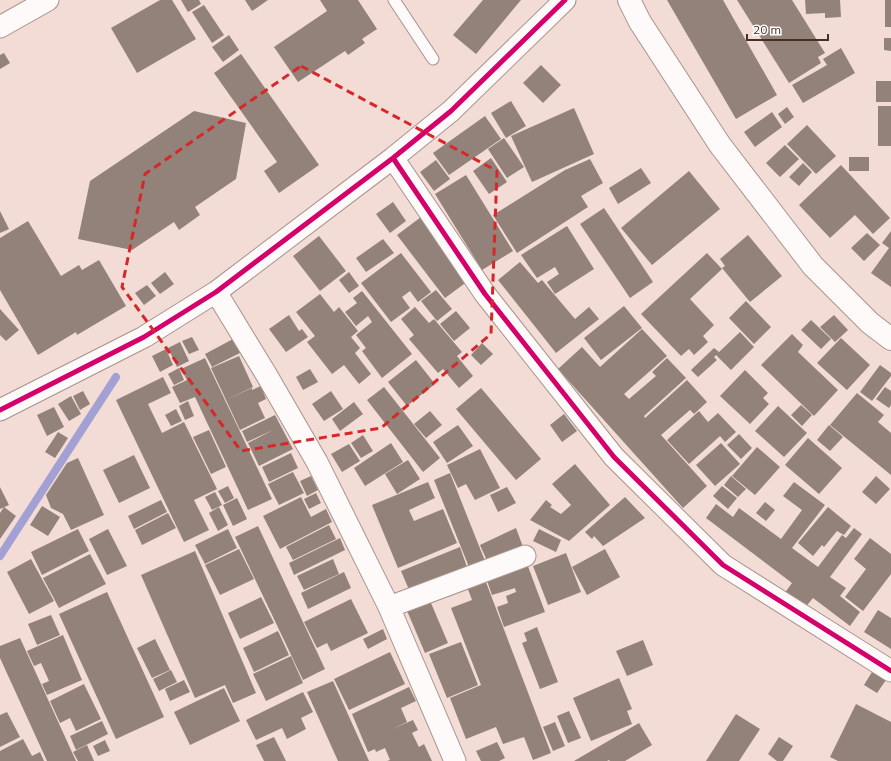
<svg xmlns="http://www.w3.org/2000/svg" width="891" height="761" viewBox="0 0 891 761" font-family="Mulish,sans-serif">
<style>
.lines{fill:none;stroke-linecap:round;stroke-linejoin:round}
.stream{stroke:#a3a0d4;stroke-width:8}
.building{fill:#938279}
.service-casing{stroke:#a8938d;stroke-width:13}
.minor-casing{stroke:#a8938d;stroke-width:23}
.tertiary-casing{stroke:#a8938d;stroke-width:24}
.service{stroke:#fdfaf9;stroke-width:11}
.minor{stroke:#fdfaf9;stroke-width:21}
.tertiary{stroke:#fdfaf9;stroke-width:22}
.cycleway-casing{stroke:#fff;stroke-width:8}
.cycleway{stroke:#d6006c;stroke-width:5}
.marked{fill:none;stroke:#d62828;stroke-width:3;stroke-dasharray:8 5;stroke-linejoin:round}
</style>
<rect width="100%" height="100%" fill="#f2dcd5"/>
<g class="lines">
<path class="stream" d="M0,556L116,377"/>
</g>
<path class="building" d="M160,0H172L196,39L137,73L111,28Z
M181,0H199L201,4L188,12Z
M245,0H268L252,11Z
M320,0H358L377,29L362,39L365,43L348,55L345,51L298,82L274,47L327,11Z
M483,0H521L476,54L453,35Z
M667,0H723L777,95L736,119Z
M737,0H792L825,53L818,57L821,63L789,83Z
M805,0H840L841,17L825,18V13L806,14Z
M885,0H891V27H885Z
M204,5L224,35L212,43L192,12Z
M229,35L239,50L223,62L212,47Z
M884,38H891V51L884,50Z
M841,48L855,73L803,103L792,85L827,65L823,59Z
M4,53L10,63L0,69V55Z
M241,54L319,165L279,193L264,171L277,162L214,73Z
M541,65L561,85L543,103L523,83Z
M876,81H891V102H876Z
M511,101L526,126L506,138L491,113Z
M878,106H891V146H878Z
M787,107L794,117L785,124L778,114Z
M574,108L594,154L532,182L511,136Z
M194,111L246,123L236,179L195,207L200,215L179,230L174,222L132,250L78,239L90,181Z
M772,112L782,127L755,147L744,132Z
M485,116L501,139L449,175L433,153Z
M807,125L836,156L816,174L787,144Z
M504,138L524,167L507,178L488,149Z
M785,145L799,159L780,177L766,163Z
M849,157H869V171H849Z
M491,158L507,182L489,194L473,171Z
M590,159L603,183L581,196L588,207L517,253L493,215L565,170Z
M436,160L450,179L434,191L420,172Z
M803,163L812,172L799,186L789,177Z
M841,165L890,218L873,234L855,215L830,238L799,205Z
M641,168L651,183L618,204L609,188Z
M689,171L720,209L652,265L621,228Z
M466,175L513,251L482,270L435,194Z
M393,202L406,221L390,233L376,214Z
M604,208L653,282L630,298L580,224Z
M0,211L9,229L0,233Z
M421,217L468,281L445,298L397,235Z
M28,221L61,276L79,265L82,270L99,260L126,306L77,335L76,332L38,355L0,290V238Z
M567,226L594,269L555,294L547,282L559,274L555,267L537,278L521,255Z
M891,231V287L871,273L889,248L882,243Z
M867,233L880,245L864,261L851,248Z
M748,235L782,276L750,302L722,268L725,266L720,259Z
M319,236L346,271L320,291L293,256Z
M383,239L394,253L366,272L356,258Z
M401,253L431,292L418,302L410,291L402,297L410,308L391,322L361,283Z
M707,253L722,269L690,299L714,325L703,336L708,342L694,355L689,349L681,356L641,314Z
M520,262L538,283L542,280L575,319L589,307L599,319L556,353L498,280Z
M165,272L174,284L160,294L151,283Z
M349,272L359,286L349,293L339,280Z
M147,285L156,296L144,305L135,293Z
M436,290L452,309L437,321L421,301Z
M362,291L412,354L382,378L362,351L366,348L356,335L372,322L368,316L356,326L345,312L357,303L353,298Z
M320,294L334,312L339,307L358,331L351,337L360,348L355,353L371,374L359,384L344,365L332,374L307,342L315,336L296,312Z
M746,301L771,327L754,344L729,318Z
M624,306L642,328L601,360L584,338Z
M415,307L429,323L434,319L462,352L457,356L473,376L459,388L443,369L438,373L409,339L414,335L401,319Z
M0,309L19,330L6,341L0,335Z
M456,311L470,328L454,341L440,324Z
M289,315L299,331L302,329L308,337L286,352L269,329Z
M834,315L848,330L835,342L820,327Z
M811,320L831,339L821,349L801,330Z
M642,329L667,356L624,394L629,399L656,376L652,372L667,358L686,378L644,416L645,418L687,380L707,402L694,414L690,410L661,435L707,486L683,508L558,369L582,347L600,367Z
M740,332L754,347L731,370L716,355Z
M792,334L803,345L798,352L838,390L814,416L761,365Z
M192,337L199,350L189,354L182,341Z
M841,338L870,365L847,390L817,363Z
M233,339L240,353L212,367L205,354Z
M180,342L189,361L177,367L168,348Z
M482,343L493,354L481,365L471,355Z
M714,348L719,352L714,357L717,360L698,377L691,370Z
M166,349L173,365L160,372L152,356Z
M239,356L253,387L226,400L211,368Z
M205,358L272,499L248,510L195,397L180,403L172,387L187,380L181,369Z
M416,360L435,384L407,406L388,382Z
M880,365L891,373V376L872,401L860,392Z
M179,368L184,380L174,385L168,374Z
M310,369L318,382L303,390L296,377Z
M745,370L768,393L763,398L769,404L750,424L720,396Z
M163,377L171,393L148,404L162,433L184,422L217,489L194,500L209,530L184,542L116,400Z
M261,386L266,399L258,403L265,418L240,430L226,400L252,388V390Z
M384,387L440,458L423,472L367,400Z
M885,387L891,391V405L889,408L876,399Z
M481,388L541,459L516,480L456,409Z
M83,391L90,404L80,410L73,396Z
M331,391L343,409L324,421L312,404Z
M857,393L884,415L878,422L891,433V475L830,425Z
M71,396L81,414L69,421L58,404Z
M188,401L194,416L185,420L179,406Z
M354,402L363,414L340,431L332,419Z
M801,405L812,415L802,426L791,415Z
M778,406L807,433L784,457L755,431Z
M54,407L64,427L47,436L37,415Z
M176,409L182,421L171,426L165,415Z
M430,411L442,425L426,438L414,424Z
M699,411L708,422L718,413L736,432L725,442L720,436L689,464L667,440Z
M564,414L577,431L562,442L550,425Z
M275,415L293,449L259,466L248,443L273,430L247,442L242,431Z
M458,425L473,446L447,463L433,442Z
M829,425L843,437L830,451L817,440Z
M209,430L226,467L211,474L193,437Z
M58,432L68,438L55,458L45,452Z
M739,434L752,448L741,459L727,445Z
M363,435L373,451L361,458L351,443Z
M808,438L842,468L819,494L785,465Z
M391,443L403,462L365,486L354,468Z
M721,443L740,464L715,486L696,465Z
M349,444L360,461L342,472L331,454Z
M757,447L780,467L755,495L732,476Z
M480,449L500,488L475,500L466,484L458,488L447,465Z
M291,453L298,468L269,482L262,467Z
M134,455L150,488L119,503L103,470Z
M78,458L104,515L71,530L63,514L51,508L46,495L67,463Z
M408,460L420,479L397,494L385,474Z
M575,464L610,505L569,541L530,520L546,500L552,505L550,507L561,514L571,505L552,484Z
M293,472L304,493L279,505L268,484Z
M450,473L485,561L469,567L434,480Z
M311,476L318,490L307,496L300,481Z
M731,476L746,489L738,497L724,485Z
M876,476L890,489L876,504L862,492Z
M428,482L435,498L409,510L414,521L443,509L457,543L398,568L372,505Z
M794,482L825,505L792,548L818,567L842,535L846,538L854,528L862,534L830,577L846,588L840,596L860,612L850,626L813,598L804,609L784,594L792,583L706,518L716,504L733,517L739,508L781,539L802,510L783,496Z
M228,486L234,498L225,503L218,491Z
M722,486L737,498L728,509L713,496Z
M0,487L9,505L0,509Z
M507,487L516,503L498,512L490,495Z
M215,492L222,505L212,510L205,497Z
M316,493L321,503L309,509L304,499Z
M301,497L311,517L326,509L332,522L280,549L263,516Z
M625,497L645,518L603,546L594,536L592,539L585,532Z
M237,498L247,519L233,526L223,505Z
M161,500L167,512L134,529L128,516Z
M765,502L775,510L766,521L756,513Z
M42,506L60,517L48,536L30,525Z
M4,507L16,516L0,539V513Z
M219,507L228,525L218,531L209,513Z
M828,507L851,526L844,535L837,531L824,547L822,545L813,556L798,543Z
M168,513L176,528L142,545L135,530Z
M329,525L336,539L293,560L286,547Z
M258,526L325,669L303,680L235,537Z
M516,528L523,547L488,563L480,545Z
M78,529L89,551L42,575L31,552Z
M108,529L127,566L107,575L89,539Z
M228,529L237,548L205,564L195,545Z
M539,529L561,540L556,552L533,541Z
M340,538L345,550L294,575L289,563Z
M870,538L891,554V574L863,611L845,597L866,569L854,559Z
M460,547L468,570L410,592L401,571Z
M239,549L254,579L220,595L205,565Z
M605,549L620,577L587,595L572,567Z
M195,551L256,693L233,703L225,685L195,698L141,575Z
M566,553L581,592L548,605L533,566Z
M90,554L106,584L59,608L43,578Z
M31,559L54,601L29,614L7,572Z
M333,559L339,574L304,590L297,576Z
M526,561L545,612L504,627L497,607L508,603L506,596L516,592L515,588L492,595L485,575Z
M344,572L351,588L308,609L301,593Z
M484,577L551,753L533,760L524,737L503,744L496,727L466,739L450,698L481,685L451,608L472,600L466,584Z
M107,592L164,717L116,739L59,614Z
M428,596L448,643L425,653L405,606Z
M261,597L274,623L240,639L228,613Z
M351,599L368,633L331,651L327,643L317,648L304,622Z
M878,610L891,618V649L864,632Z
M51,615L60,635L37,645L28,624Z
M537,627L558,682L540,689L522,643L527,641L524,633Z
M383,629L387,639L368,649L363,639Z
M278,631L289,655L254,672L243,648Z
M63,635L82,680L47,695L42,684L49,681L41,663L34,666L27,651Z
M20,638L76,761H47L0,658V646Z
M155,639L170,670L152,678L137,648Z
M643,640L653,665L627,676L616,651Z
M461,642L478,685L447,698L429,654Z
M390,652L405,684L349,710L334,679Z
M291,656L303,683L266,701L253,674Z
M171,670L177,682L159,691L153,679Z
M872,672L886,680L877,693L864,685Z
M619,678L632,709L627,711L632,724L591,741L573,698Z
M184,680L190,692L170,701L165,689Z
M333,681L369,761H338L307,692Z
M84,684L101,719L76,731L70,718L60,723L50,701Z
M409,687L416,701L401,708L407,722L392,729L413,720L418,730L412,733L419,747L424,744L432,761H387L390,760L385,748L376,752L375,749L368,752L352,714Z
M224,688L240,721L190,745L174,712Z
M303,692L313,712L301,718L306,729L287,739L282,728L256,740L246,720Z
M856,704L891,722V761H838L830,757Z
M569,711L581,738L568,743L557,716Z
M7,712L20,737L0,747V715Z
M736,714L760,729L739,761H706Z
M102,721L108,734L76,750L70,736Z
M555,722L565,746L553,751L543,727Z
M639,723L652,745L625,761H610L609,760L607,761H574Z
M274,737L286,761H264L256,745Z
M779,737L793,746L783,761H777L768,754Z
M23,739L32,756L40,752L44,761H0V751Z
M105,740L110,751L98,756L93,746Z
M497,742L505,758L499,761H481L476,751Z
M87,745L94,761H78L73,752Z"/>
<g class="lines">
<defs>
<path id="service" d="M394,0L433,59"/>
<path id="minor" d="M0,27L48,0
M393,158L485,294L614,457L723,565L891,671
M216,292L266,374L317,462L389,607L455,761
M0,410L144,337L216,292L393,158L451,111L565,0
M389,607L525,556"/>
<path id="tertiary" d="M629,0L640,22L720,145L813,266L870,323L891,339"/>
</defs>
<use href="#service" class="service-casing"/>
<use href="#minor" class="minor-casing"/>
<use href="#tertiary" class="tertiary-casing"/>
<use href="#service" class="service"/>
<use href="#minor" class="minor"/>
<use href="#tertiary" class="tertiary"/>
<defs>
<path id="cycleway" d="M393,158L485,294L614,457L723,565L891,671
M0,410L144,337L216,292L393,158L451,111L565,0"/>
</defs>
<use href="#cycleway" class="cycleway-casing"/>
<use href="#cycleway" class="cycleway"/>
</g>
<path class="marked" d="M301,66L497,171L491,334L381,428L241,451L122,287L145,174Z"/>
<path d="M747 34v6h81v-6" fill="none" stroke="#482f26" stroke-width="2"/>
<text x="753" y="34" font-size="12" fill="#482f26" stroke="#ffffff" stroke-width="3" paint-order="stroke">20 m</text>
</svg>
